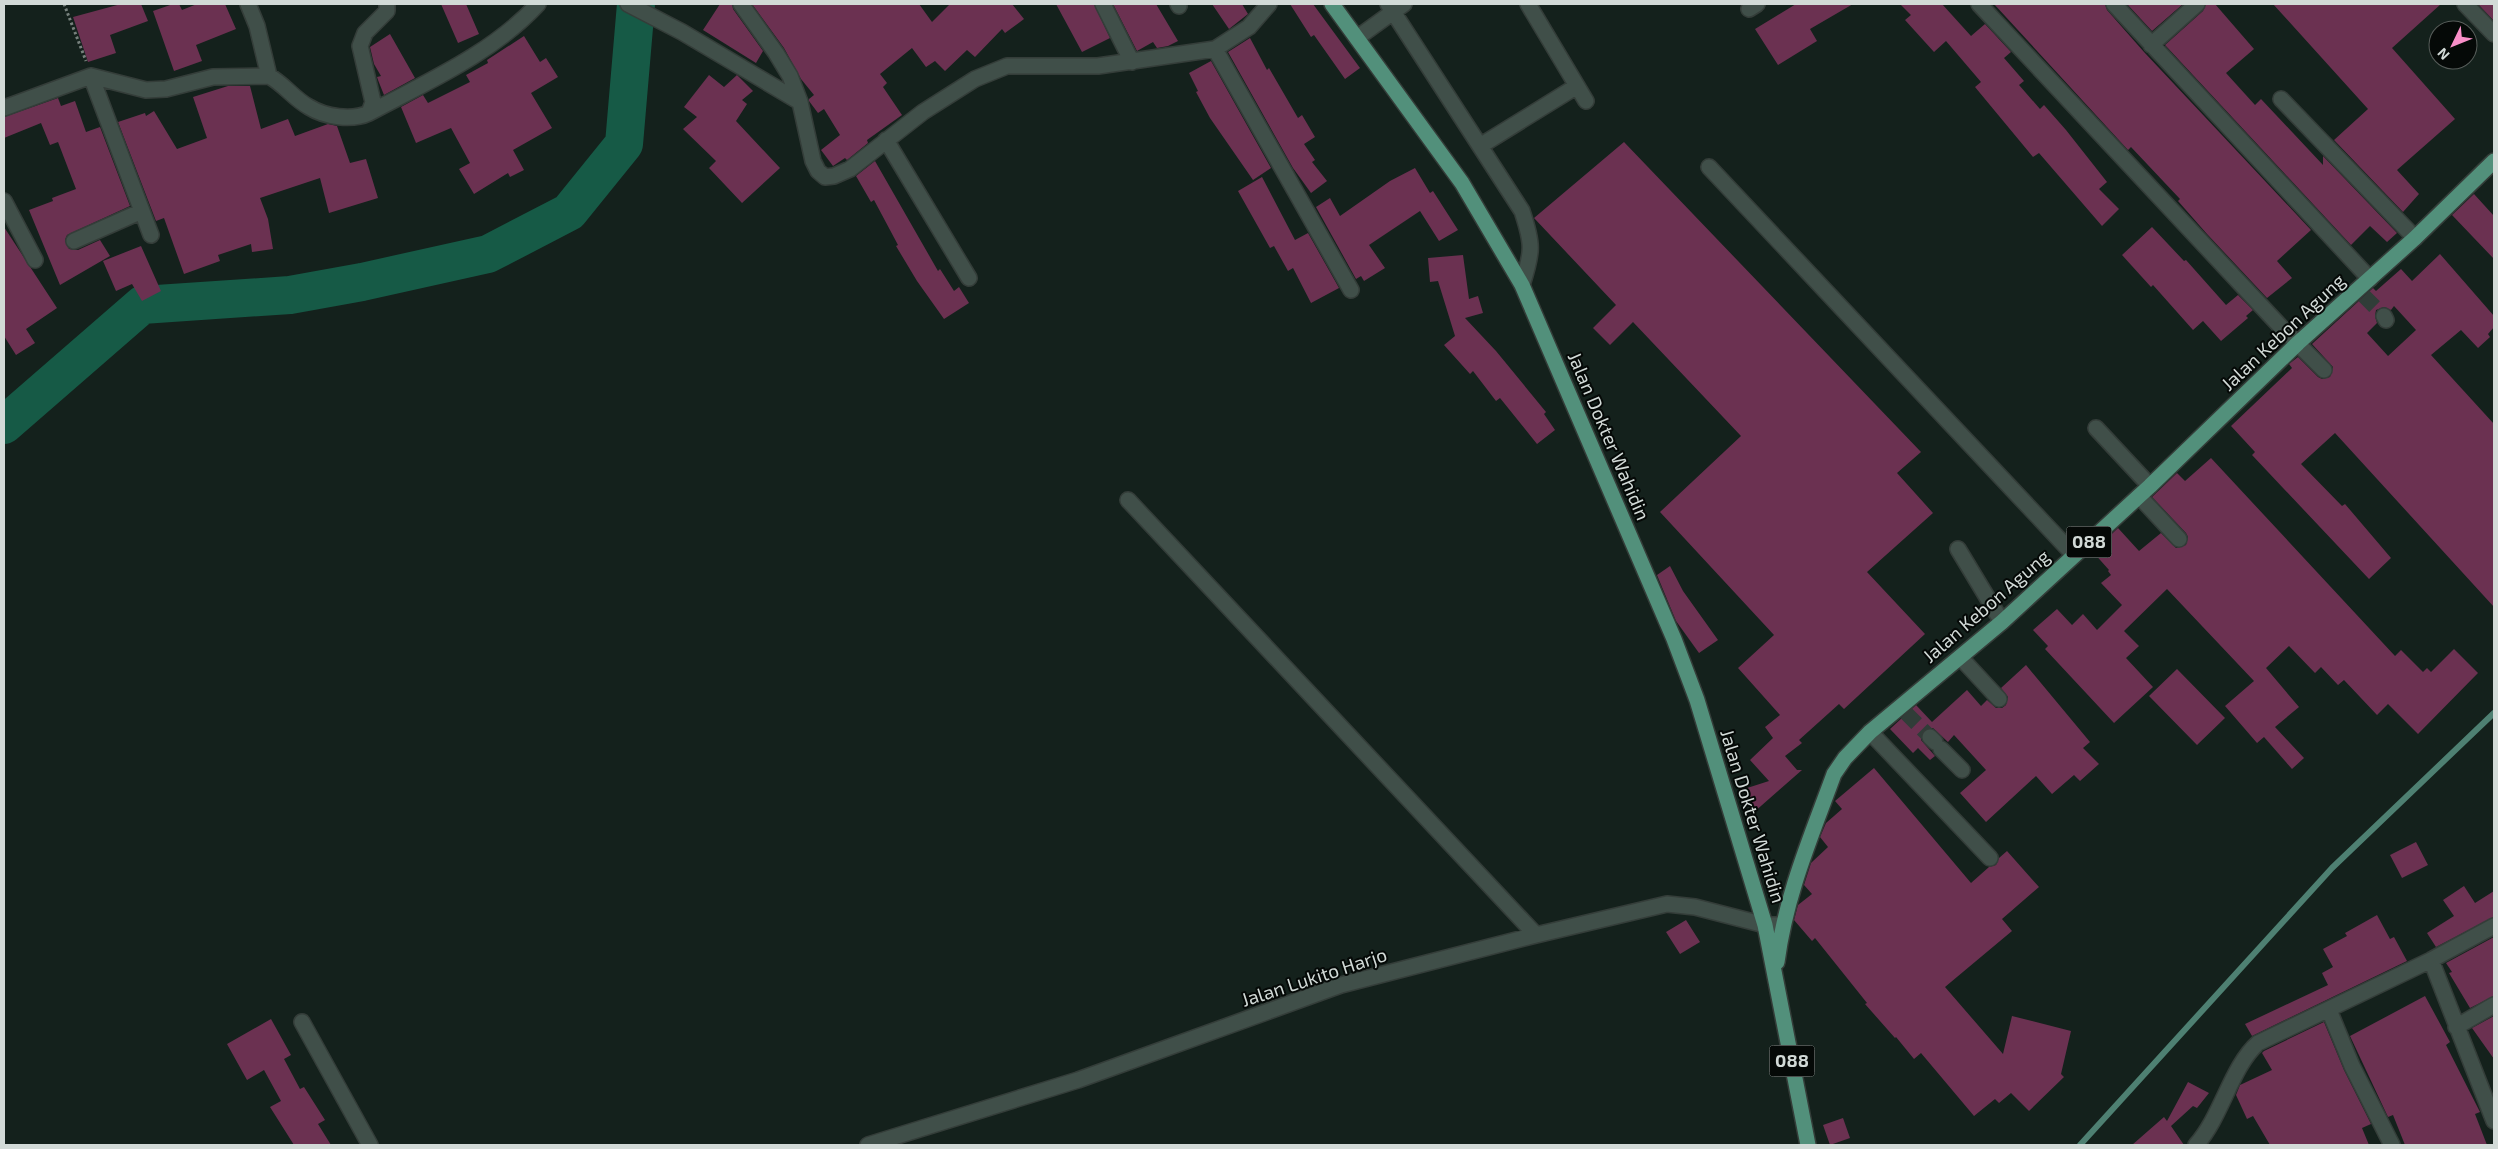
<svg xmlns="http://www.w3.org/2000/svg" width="2498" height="1149" viewBox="0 0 2498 1149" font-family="'Exo 2',sans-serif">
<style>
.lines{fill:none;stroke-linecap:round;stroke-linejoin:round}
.stream{stroke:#4e8072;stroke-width:6}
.river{stroke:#165a46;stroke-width:38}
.building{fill:#6b3151;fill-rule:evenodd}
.minor-tunnel{stroke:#303d38;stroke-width:15;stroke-dasharray:15 8;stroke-linecap:butt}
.minor-casing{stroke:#343d39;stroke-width:18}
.major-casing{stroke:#343d39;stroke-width:18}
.path{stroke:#77817d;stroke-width:3;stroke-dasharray:2.5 2.5;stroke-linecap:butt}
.minor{stroke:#404f49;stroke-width:15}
.major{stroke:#52907b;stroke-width:15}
.labels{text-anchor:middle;stroke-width:4;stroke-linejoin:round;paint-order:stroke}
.shield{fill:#050907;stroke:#949b99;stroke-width:1}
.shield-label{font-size:18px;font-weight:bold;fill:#d2dad7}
.street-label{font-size:19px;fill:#d2dad7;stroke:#050907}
</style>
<rect width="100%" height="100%" fill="#14211c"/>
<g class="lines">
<path class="stream" d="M2080,1145L2332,868L2494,713"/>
<path class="river" d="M4,425L142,305L290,295L362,282L488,254L569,212L624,144L636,4"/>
</g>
<path class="building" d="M121,4H141L148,21L110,35L116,53L88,62L73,17Z
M173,4H179L182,10L197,4H225L236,29L196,45L202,61L174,71L153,11Z
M441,4H466L479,34L458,43Z
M720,4H732L733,9L763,51L756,63L703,30Z
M752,4H919L932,22L950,4H1012L1024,19L1005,33L1002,29L975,57L967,50L945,71L935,61L926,67L912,48L880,74L887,83L883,87L902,115L867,140L868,143L847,160L845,158L833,166L821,150L840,135L824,109L818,113L809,101V99L814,95L801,79L784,48Z
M1056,4H1094L1110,38L1082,52Z
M1113,4H1156L1178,41L1168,46L1157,48L1153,42L1137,51Z
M1212,4H1242L1248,14L1229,29Z
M1290,4H1313L1360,68L1345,79L1314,35L1311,37Z
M1796,4H1853L1810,29L1817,41L1778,65L1755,29Z
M1900,4H1942L1971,36L1985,24L2011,52L2004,58L2024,81L2019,85L2040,109L2044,105L2066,130L2107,182L2099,189L2119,209L2102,226L2039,153L2033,157L1975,87L1981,82L1946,41L1934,52L1905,20L1911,15Z
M1994,4H2105L2107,10L2144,52L2311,230L2277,261L2292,278L2267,298L2207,234L2178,201L2180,199L2131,147L2128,150Z
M2127,4H2183L2152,31Z
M2206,4H2215L2254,49L2226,73L2255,105L2261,99L2323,165V156L2397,233L2387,242L2370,226L2351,245L2165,45L2203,11Z
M2273,4H2441L2392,48L2455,119L2397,170L2419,194L2403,212L2334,140L2368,109Z
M2478,4H2494V21Z
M390,34L415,78L384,95L378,80L377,77L381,76L374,64L370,47Z
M524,36L540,62L546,58L558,77L531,93L552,128L513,150L524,170L510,177L508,173L474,194L459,169L470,163L451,128L416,143L401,107L423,95L428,103L470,82L466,75L488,63L487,60Z
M1250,38L1267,70L1269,68L1298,118L1302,115L1315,137L1304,144L1315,160L1312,162L1327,181L1311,193L1293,168L1228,52Z
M1211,61L1271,168L1253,180L1210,118L1196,92L1198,91L1189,73Z
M709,75L724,87L737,75L753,91L742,100L747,104L736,121L780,168L742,203L709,168L716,161L683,129L697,117L684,107Z
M228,86H250L261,129L288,119L295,136L328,124L337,126L350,163L366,159L378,198L329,213L320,178L260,198L268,219L273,249L252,252L251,244L218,255L220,261L184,274L164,218L156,221L118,122L145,113L146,116L154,111L177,149L207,138L193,97Z
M58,98L61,106L75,101L86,132L100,127L130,206L67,235L65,240L69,249L78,250L100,240L110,256L60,285L29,210L53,201L52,198L76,189L58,142L50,145L41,123L4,138V117Z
M1624,142L1921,452L1897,473L1933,513L1867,572L1925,634L1844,709L1839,704L1799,740L1802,743L1785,756L1797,770H1802L1753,813L1744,789L1769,781L1750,760L1773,738L1765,727L1780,715L1738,668L1774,635L1660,512L1741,436L1633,322L1610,345L1593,328L1616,305L1534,218Z
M875,161L938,271L940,269L954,291L959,287L969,303L944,319L917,281L896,246L898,245L874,200L871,202L856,176Z
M1415,168L1430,193L1433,191L1458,230L1439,241L1420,211L1369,245L1385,268L1364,281L1361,276L1356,279L1316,207L1330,198L1340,216L1390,181Z
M1262,177L1295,240L1308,233L1339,288L1311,303L1293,268L1288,271L1274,246L1270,248L1238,191Z
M2474,194L2494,216V259L2452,215Z
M4,227L57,308L26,329L35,343L16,355L4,336Z
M2152,227L2184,261L2186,260L2226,305L2238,295L2253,310L2246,316L2248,318L2221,341L2203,321L2193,330L2153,285L2151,287L2122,255Z
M141,246L161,291L142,301L132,284L116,291L103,261Z
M2440,254L2494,316V327L2488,334L2490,337L2478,348L2461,330L2431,355L2494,424V607L2335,433L2301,464L2342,506L2345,504L2391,558L2369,579L2252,455L2255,452L2231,426L2292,368L2289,364L2298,357L2318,377L2322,379L2330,377L2333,367L2312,344L2373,288L2376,291L2401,269L2412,281ZM2394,306L2416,330L2388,356L2367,333L2377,323L2375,316L2376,310L2384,307L2391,310Z
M1463,255L1469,299L1478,296L1483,313L1465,318L1496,351L1546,412L1544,414L1555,430L1537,444L1500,398L1496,401L1473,371L1470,374L1444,345L1455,336L1438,281L1430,282L1428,258Z
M2211,458L2395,656L2401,650L2423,672L2427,668L2431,672L2454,649L2478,673L2418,734L2388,704L2377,715L2344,680L2338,685L2321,667L2315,673L2289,646L2266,668L2299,707L2275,727L2304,758L2292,769L2264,737L2257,743L2225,706L2254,681L2167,589L2124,631L2139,646L2126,658L2153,687L2114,723L2045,649L2048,646L2033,630L2057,609L2072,625L2083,614L2097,630L2122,605L2101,583L2111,575L2108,571L2109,570L2093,552L2118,528L2139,551L2161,533L2176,548L2186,545L2188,537L2186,533L2152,497L2177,473L2185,481Z
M1670,566L1683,591L1718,640L1699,653L1676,621L1657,575Z
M2026,665L2090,742L2083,748L2099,764L2080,781L2074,775L2052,794L2036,776L1986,822L1960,793L1986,770L1954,735L1948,742L1933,728L1923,731L1921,740L1935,756L1930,760L1918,748L1913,753L1890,729L1916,705L1932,722L1967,690L1981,706L1987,700L1996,708H2002L2006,705L2008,697L2001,688Z
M2177,669L2225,718L2197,745L2149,696Z
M1874,768L1971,883L1989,867L1996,865L1999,858L2007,851L2039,887L2002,919L2012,931L1945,987L2003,1054L2012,1016L2071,1031L2061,1074L2064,1077L2029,1111L2011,1093L1999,1103L1995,1099L1974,1116L1921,1053L1914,1059L1896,1037L1895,1038L1865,1004L1867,1003L1815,938L1812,941L1794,920L1798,905L1812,894L1804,885L1811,863L1828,847L1820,837L1826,823L1842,809L1835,801Z
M2416,842L2428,865L2402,878L2390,855Z
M2464,886L2475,903L2494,891V917L2436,947L2427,933L2454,916L2443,900Z
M2377,915L2390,939L2394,937L2407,961L2252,1036L2245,1024L2328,985L2322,973L2333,967L2323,949L2347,936L2345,933Z
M1686,920L1700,942L1680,954L1666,932Z
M2494,937V996L2470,1008L2449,973L2452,972L2446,963Z
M2425,996L2450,1042L2446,1045L2480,1112L2475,1114L2487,1145H2405L2393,1115L2388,1117L2350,1036Z
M2494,1016V1059L2472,1028Z
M271,1019L291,1055L284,1059L300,1089L304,1087L325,1120L318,1124L331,1145H294L270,1107L281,1101L264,1070L247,1080L227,1044Z
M2324,1022L2344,1070L2371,1124L2362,1128L2369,1145H2270L2253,1116L2247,1119L2236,1095L2240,1085L2272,1070L2262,1053L2264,1051Z
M2188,1082L2209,1093L2197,1108L2193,1106L2171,1126L2184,1145H2132L2164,1117L2167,1121Z
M1843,1118L1850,1138L1830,1145L1823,1125Z"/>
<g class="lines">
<path class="minor-tunnel" d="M2364,296L2384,316
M1906,713L1930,737"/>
<defs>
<path id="minor" d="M628,4L682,32L800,102
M741,4L776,53L790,76L800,102L813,161L818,171L825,177L834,176L850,169L923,112L975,79L1007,66H1098L1215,49L1249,27L1269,4
M1103,4L1132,62
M1178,4L1179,6
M1388,4L1522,211C1533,244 1533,251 1522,285
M1528,4L1586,101
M1979,4L2280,326L2324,370
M2114,4L2370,279
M2465,4L2494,34
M1749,9L1757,4
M1357,38L1404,4
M2151,45L2197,4
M1215,49L1351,290
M91,76L151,235
M269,76C284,84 294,99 309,107C325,117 352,121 369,113L373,102L360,46L365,33L387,11V4
M2281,99L2415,238
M4,108L91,76L146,90L166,89L213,77L269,76L257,26L248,4
M369,113C427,82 493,53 538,4
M886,140L969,278
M1480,146L1577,86
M1709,167L2074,555
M4,201L35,260
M74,241L142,211
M2384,316L2386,320
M2096,428L2150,486
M2139,496L2179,539
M1128,500L1536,935
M1958,549L2002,622
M1960,657L1999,699
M1870,732L1990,858
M1930,737L1935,742
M1941,749L1962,770
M2431,960L2494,1121
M2329,1010L2352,1066L2392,1145
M302,1022L370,1145
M2456,1027L2494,1005
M868,1145L1078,1080L1341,985L1536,935L1667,904L1695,907L1765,925H1781
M2196,1145C2222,1116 2231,1067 2258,1043L2431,960L2494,926"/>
<path id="major" d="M1332,4L1462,183L1522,285L1674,639L1697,700L1765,925L1808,1145
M1777,962C1786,894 1811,837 1834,774L1845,758L1870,732L2002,622L2150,486L2298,343L2415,238L2494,161"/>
</defs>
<use href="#minor" class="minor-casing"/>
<use href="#major" class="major-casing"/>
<path class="path" d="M64,4L86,61"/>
<use href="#minor" class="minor"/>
<use href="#major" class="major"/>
</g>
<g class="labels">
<g class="shield">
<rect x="2066.5" y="526.5" width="45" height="31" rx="4"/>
<rect x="1769.5" y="1045.5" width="45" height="31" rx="4"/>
</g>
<g class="shield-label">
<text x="2089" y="548">088</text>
<text x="1792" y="1067">088</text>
</g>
<g class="street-label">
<text transform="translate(2283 332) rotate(-43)" y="7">Jalan Kebon Agung</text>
<text transform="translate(1609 436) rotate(67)" y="7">Jalan Dokter Wahidin</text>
<text transform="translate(1986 606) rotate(-41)" y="7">Jalan Kebon Agung</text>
<text transform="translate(1753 816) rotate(73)" y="7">Jalan Dokter Wahidin</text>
<text transform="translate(1314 977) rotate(-18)" y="7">Jalan Lukito Harjo</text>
</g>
</g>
<rect width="2498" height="1149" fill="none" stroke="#d2dad7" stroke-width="10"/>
<g transform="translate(2453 45) rotate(227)"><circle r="24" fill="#050907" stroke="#575d5a"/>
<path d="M0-4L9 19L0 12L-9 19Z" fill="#f98fc8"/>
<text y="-8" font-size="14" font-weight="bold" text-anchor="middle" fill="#d2dad7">N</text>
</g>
</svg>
